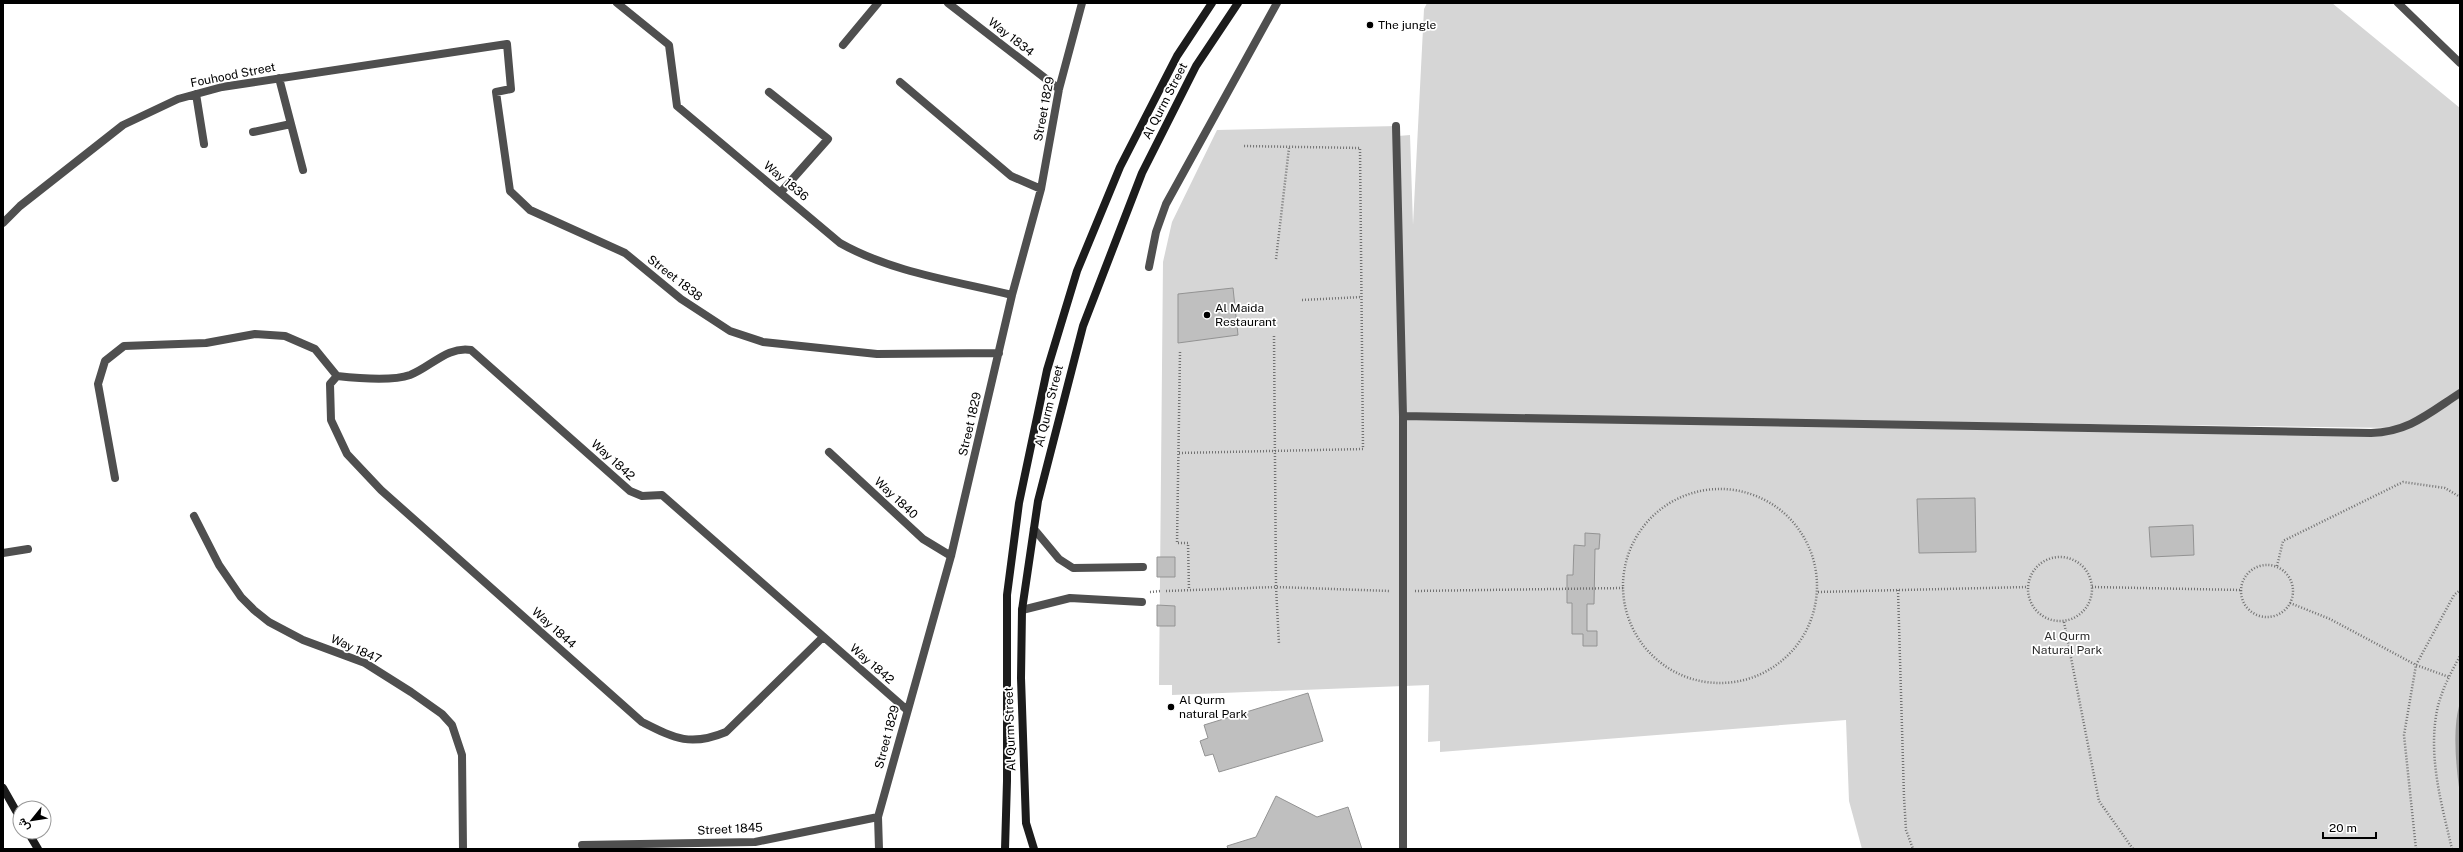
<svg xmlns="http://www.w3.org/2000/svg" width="2463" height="852" viewBox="0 0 2463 852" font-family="'Public Sans',Vazirmatn,sans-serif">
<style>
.green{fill:#d6d6d6;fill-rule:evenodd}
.water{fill:#9d9d9d}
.building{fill:#bfbfbf;stroke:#939393}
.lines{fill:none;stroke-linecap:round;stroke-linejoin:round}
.path{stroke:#717171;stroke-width:2.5;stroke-dasharray:1 2;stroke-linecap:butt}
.lane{stroke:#4f4f4f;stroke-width:8}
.street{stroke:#4f4f4f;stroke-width:8}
.secondary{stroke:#1c1c1c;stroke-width:8}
.poi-dot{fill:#000;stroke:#fff;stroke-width:1.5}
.labels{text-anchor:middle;stroke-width:3.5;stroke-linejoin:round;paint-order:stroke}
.poi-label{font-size:12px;fill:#000;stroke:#fff;text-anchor:start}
.street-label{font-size:12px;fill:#000;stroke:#fff}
.park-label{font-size:12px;fill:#2d2d2d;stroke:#fff}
</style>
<rect width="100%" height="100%" fill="#fff"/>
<path class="green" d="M1427,3H2332L2460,108V849H1862L1849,801L1846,720L1440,752V741L1428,742L1429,685L1172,695V685H1159L1163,262L1172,222L1217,130L1398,126V136L1410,135L1413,225L1424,9ZM1454,416L2396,428L2322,432Z"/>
<path class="water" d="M2460,703V794C2456,768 2452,727 2460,703Z"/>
<path class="building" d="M1233,288L1238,335L1178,343V294Z
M1975,498L1976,552L1919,553L1917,499Z
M2193,525L2194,555L2151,557L2149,527Z
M1585,533L1600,534L1599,549H1595L1594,604H1587V631H1597V646H1583V634H1572V603H1567V575H1573L1574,545L1585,546Z
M1157,557H1175V577H1157Z
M1157,605L1175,606V626H1157Z
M1308,693L1323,741L1219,772L1213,754L1205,756L1200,741L1208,738L1204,725Z
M1276,796L1317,817L1348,807L1362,849H1228L1227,846L1256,837Z"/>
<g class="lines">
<path class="path" d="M1276,259L1289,148
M1302,300L1362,297
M1274,336L1276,587L1279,644
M1180,352L1177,543H1188L1189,590
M1179,453L1363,449L1360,148L1243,146
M1623 586a97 97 0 1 1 194 0a97 97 0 1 1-194 0Z
M2028 589a32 32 0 1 1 64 0a32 32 0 1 1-64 0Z
M2241 591a26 26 0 1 1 52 0a26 26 0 1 1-52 0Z
M2277,566L2283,541L2403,482L2445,488L2460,497
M2092,587L2241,590
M1898,590L1904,797L1906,830L1913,849
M1166,591L1276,587L1390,591
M1415,591L1623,588
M1150,592L1161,591
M1818,592L2028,587
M2290,603L2330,619L2416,665L2449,677
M2064,622L2099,801L2133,849
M2416,849L2404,735L2416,665L2454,595L2460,590
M2452,849C2442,806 2429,761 2436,716C2439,695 2450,674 2460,656"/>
<path class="lane" d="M2398,3L2460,63
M1396,126L1403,416V849
M1149,267L1156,232L1166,204L1277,3
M1403,416L2371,433C2409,432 2429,413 2460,393
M1034,529L1059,559L1073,568L1143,567
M1022,610L1070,598L1142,602"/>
<path class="street" d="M617,3L669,45L677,106L840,243C891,272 955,281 1012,295
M948,3L1059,89
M843,45L878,3
M279,78L303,170
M900,82L1011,176L1041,189
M769,92L828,139L781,192
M196,94L204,144
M253,132L291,124
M3,223L20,206L123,125L178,99L222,87L507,44L511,89L496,92L510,191L530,210L625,253L681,299L730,331L763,342L877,354L999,353
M337,376C355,378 393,381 410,375C431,367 447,346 471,350L630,491L642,496L662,495L907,710
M337,376L330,384L331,420L347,454L381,490L642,722C674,738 690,747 726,732L823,637
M829,452L923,539L951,556
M115,478L98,384L105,361L124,346L206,343L255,334L285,336L315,349L337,376
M194,516L219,565L241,597L254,610L269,622L303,640L365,663L411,692L442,714L452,725L462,755L463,849
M3,553L28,549
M582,845L755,842L878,817
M879,849L878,817L951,556L1012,295L1041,189L1059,89L1082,3"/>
<path class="secondary" d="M3,788L20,818
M28,832L38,849
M1005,849L1007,781V595L1019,503L1047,370L1077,271L1120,167L1177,56L1212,3
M1034,849L1026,823L1021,678L1022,610L1038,501L1083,326L1142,173L1196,66L1238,3"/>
</g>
<g class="poi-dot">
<circle cx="1370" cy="25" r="4"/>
<circle cx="1207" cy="315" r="4"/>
<circle cx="1171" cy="707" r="4"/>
</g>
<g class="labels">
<g class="poi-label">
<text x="1378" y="29">The jungle</text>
<text x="1215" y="312">Al Maida<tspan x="1215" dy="14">Restaurant</tspan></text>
<text x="1179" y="704">Al Qurm<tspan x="1179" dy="14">natural Park</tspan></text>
</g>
<g class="street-label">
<text transform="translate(1011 37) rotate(38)" y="4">Way 1834</text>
<text transform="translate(233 75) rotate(-11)" y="4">Fouhood Street</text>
<text transform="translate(1165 101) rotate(-63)" y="4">Al Qurm Street</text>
<text transform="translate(1044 109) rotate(-79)" y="4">Street 1829</text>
<text transform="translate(786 181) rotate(40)" y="4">Way 1836</text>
<text transform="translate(675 278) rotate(38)" y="4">Street 1838</text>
<text transform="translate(1049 406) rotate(-76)" y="4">Al Qurm Street</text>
<text transform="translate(970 424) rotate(-77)" y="4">Street 1829</text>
<text transform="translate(613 460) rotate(42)" y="4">Way 1842</text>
<text transform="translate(896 498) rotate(43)" y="4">Way 1840</text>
<text transform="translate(554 628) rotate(42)" y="4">Way 1844</text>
<text transform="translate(356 649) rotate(24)" y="4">Way 1847</text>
<text transform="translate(872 664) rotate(41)" y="4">Way 1842</text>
<text transform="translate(1010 729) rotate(-92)" y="4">Al Qurm Street</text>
<text transform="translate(887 737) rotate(-75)" y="4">Street 1829</text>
<text transform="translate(730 829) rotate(-3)" y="4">Street 1845</text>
</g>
<g class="park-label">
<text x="2067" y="640">Al Qurm<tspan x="2067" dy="14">Natural Park</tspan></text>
</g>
</g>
<rect width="2463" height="852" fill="none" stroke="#000000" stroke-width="8"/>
<g transform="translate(32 820) rotate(240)"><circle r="19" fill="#ffffff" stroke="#999999"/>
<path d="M0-3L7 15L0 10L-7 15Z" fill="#000000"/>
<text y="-6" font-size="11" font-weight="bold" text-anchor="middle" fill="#000000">ش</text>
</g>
<path d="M2323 832v6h53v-6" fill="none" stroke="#000000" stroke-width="2"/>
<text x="2329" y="832" font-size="12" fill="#000000" stroke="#ffffff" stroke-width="3" paint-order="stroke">20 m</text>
</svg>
